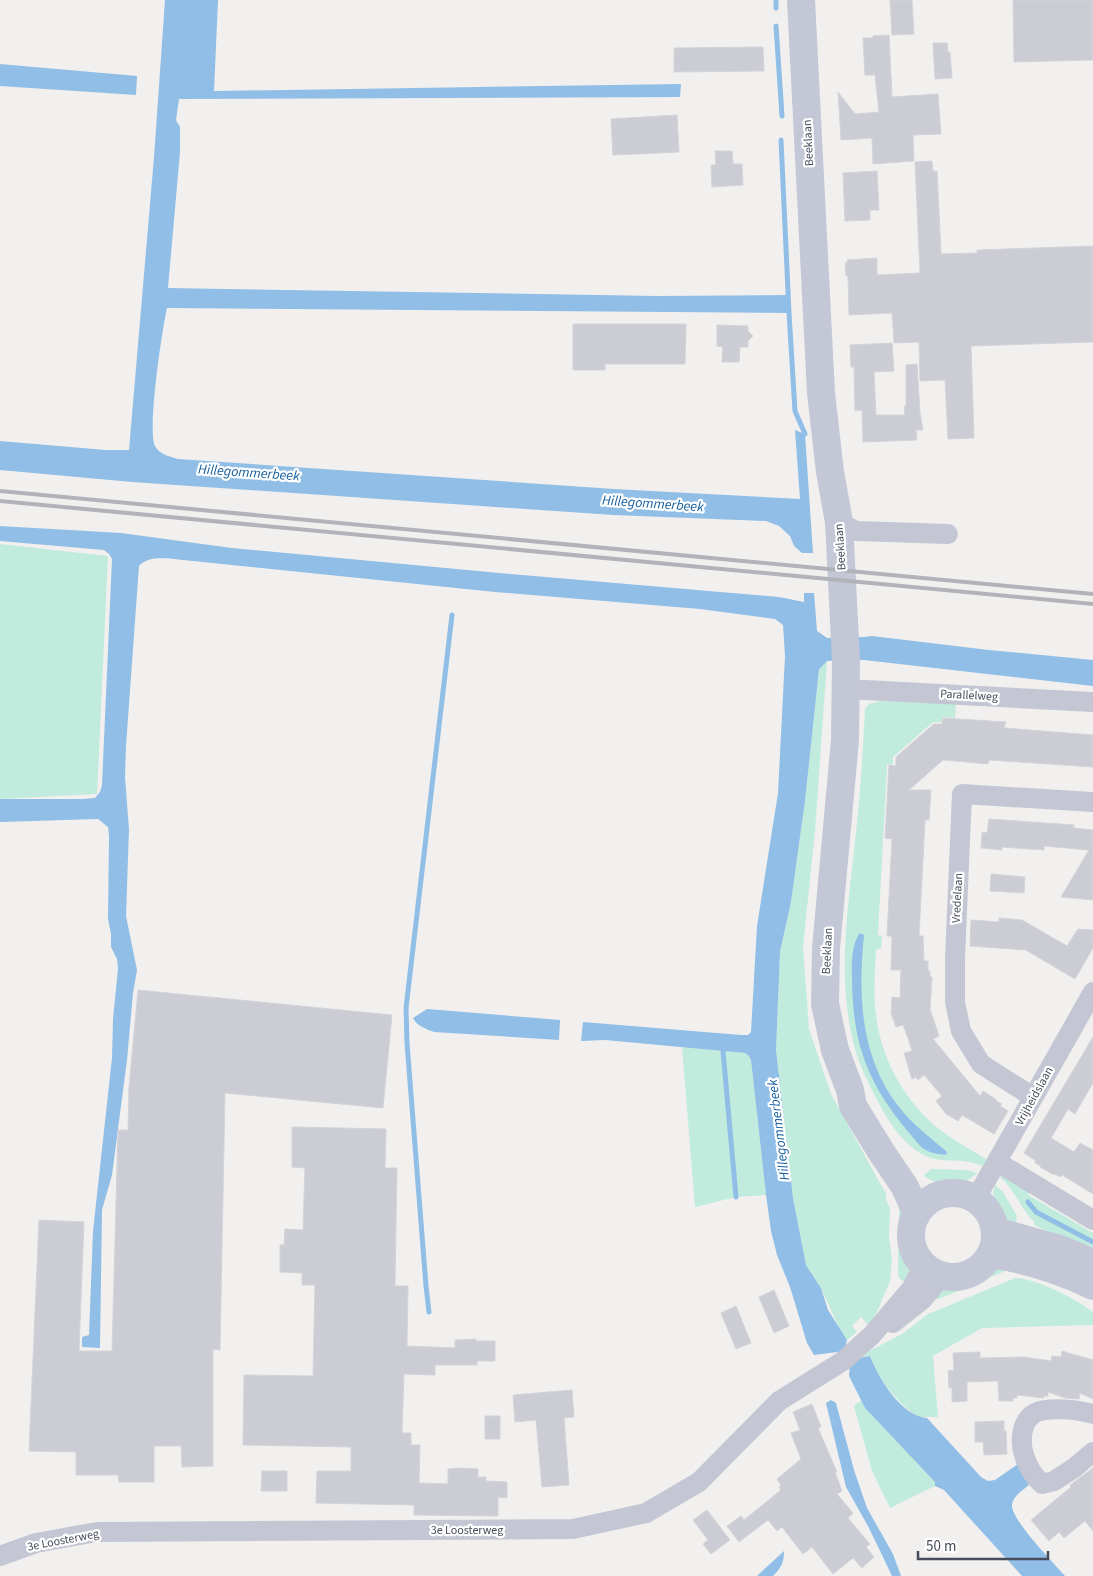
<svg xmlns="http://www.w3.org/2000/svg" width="1093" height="1576" viewBox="0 0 1093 1576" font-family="'Source Sans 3',sans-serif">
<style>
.green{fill:#c1ecdd}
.water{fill:#91bee6}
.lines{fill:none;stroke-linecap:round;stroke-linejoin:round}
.stream{stroke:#91bee6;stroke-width:5}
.building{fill:#cccdd4;stroke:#d3d4da}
.street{stroke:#c4c7d3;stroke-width:20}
.secondary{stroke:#c3c7d6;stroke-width:28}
.rail{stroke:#b2b2b9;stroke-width:4}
.labels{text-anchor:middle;stroke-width:4.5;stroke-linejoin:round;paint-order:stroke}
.street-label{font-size:12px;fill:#484d5b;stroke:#fff}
.water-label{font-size:14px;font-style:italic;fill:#165fa0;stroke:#fff}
</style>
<rect width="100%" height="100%" fill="#f1f0ef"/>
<path class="green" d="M0,544L108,556L97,794L0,799Z
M827,661L815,831L803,947L809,1029L831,1094L886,1194V1199L890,1209L889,1236L892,1260L890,1281L877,1312L869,1326L861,1317L852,1326L857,1332L847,1340L840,1330L821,1288L806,1265L793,1198L776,1050L780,952L791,902L805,801L819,671Z
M880,701L956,704L955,718L943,717L942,722H933L893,757V764L887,765L878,935L882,936L881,948L876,950C875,972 873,994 876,1015C881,1057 902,1096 933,1124C949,1138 969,1148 987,1160L982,1166C960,1155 938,1168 914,1149C897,1136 886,1117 876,1098C867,1081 859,1064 854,1045C835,973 850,896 857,823C861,785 863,747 865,709L869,704Z
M682,1047L745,1053L749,1056L751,1060L766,1195L736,1197L695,1207Z
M931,1169L967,1170L977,1173C961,1189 941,1187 924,1176V1175Z
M1002,1176L1031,1190L1028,1195L1093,1233V1251L1034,1225L1035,1223C1021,1209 1015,1190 1000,1177Z
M995,1185L1003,1192L1017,1216L1015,1230C1000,1217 989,1206 995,1185Z
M899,1207L908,1211L905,1238L910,1265L906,1283L899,1278L898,1273Z
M995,1266L1006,1269L1003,1272L939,1299H935L945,1286L972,1280Z
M1015,1278C1033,1277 1079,1300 1093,1312V1325L982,1328L933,1356L938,1417H917C895,1399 881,1384 870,1356L860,1357L873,1349L902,1334L928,1314Z
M862,1400L865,1408L935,1482V1486L890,1508L872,1471L854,1406Z"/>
<path class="water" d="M165,0H218L214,91L681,84L680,97L179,99L176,120L180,127V152L168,288L657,296L788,295L789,313L167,308C162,330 147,430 155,446C160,455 169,456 178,459L614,489L800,499L795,430L805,434L813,553H802L794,546L790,536L779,526L766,521L613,515L132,482L0,470V441L106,450H129L154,157Z
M0,64L137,76L136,95L0,86Z
M0,526L121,533L232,548L499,573L779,597L804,602V593H814L817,631L827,638L864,637L872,636L989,650L1093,660V686L864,660L827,661L819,670L805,801L791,902L780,952L776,1050L793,1198L806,1265L821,1288L828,1310L847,1340L846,1344L858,1358L870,1356C879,1379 901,1416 927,1418L981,1477L988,1481L995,1480L1018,1464L1029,1485C1023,1490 1013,1496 1012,1505C1011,1520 1054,1563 1065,1576H1022L944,1490L935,1486V1482L865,1408L849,1376L850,1364L837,1352L814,1355L807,1343L790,1287L777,1255L771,1231L766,1195L751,1060L749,1056L745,1053L605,1040L581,1041L583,1022L741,1035H748L751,1032L757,926L778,793L785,656L783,625L775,619L700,609L495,592L193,561C177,560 150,553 139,566L126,746L125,777L129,829L126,916L137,970L133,993L127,1060L112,1175L102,1210L100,1348L82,1347V1337L89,1335L93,1231L112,1058L113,1019L118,969L117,959L111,947V934L108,919L109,836L108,827L98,819L0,822V799H82L95,798L100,792L102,785L112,559L109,554L104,550L0,541Z
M860,933L864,935C858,995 860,1057 899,1107C912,1124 931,1138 947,1152L946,1155C938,1154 930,1153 924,1149C919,1146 915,1139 911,1135C888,1109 869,1079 860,1046C854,1023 852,1000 852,977C851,965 852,942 860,933Z
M427,1009L560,1020L559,1040L434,1032C426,1029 417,1026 413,1018Z
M831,1400L836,1403L854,1470L867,1508L893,1554L901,1576H892L869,1528L846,1487L826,1403Z
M784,1551C784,1563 781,1568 773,1576H757Z"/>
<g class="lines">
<path class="stream" d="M776,0V8
M776,26L782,116
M781,140L789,313L795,411L805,434
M723,1051L736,1197
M1028,1202L1036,1212L1093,1242
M429,1312L426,1286L407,1043L406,1008L452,615"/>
</g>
<path class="building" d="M890,0H912L914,34L892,35Z
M1013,0H1093V60L1014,62Z
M889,35L892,97L938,94L941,134L913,135L914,161L873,164L872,138L841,140L838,92L855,114L879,112L875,75H865L863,38H873V36Z
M933,43H947L948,52H950L952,78L935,79Z
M763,47L764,71L674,72V48Z
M677,115L679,152L613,155L611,119Z
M715,151H732L733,164H742L743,185L712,187L711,165H716Z
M932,161L933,171H937L941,254L977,253V250L1093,246V342L971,346L974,438L948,439L945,380L920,381L919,342L894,343L892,313L849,315L848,276H846L845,263H847V260L877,258V275L920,273L915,162Z
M877,171L879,210H870V220L845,221L843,173Z
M573,324H686L685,364H605V370H573Z
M717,325L748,326V331L753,336L748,341V347H740L739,362H722L723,347L717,346Z
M892,343L894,371L874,372L876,415H905L904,406H906V365L917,364L920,413L923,430H916L917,440L863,442L862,410L855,411L854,367H851L850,345Z
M943,718L1006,722L1004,728L1093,735V767L989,760L988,764L943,760L909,790H931L929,820H925L919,936H923L924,961H928V971H930V977H932L930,1009L939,1036L933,1039L980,1096L983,1091L997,1100L996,1101L1002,1104L1000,1106L1008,1111L994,1134L962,1115L958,1121L946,1114L936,1101L942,1096L924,1075L918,1080L916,1077L912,1079L904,1053L912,1051L908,1038L903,1025L896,1027L891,1013L892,997L900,998L901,970H891L892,936H887L892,839L885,838L889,765L896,766V757L934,724H942Z
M989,819L1074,825V828L1093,830V900L1061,897L1089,850L1044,846V850L1002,847V850L981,848L982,832L987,833Z
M991,874L1025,877L1024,893L990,891Z
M999,918L1022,920L1067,946L1078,929L1093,930V948L1075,979L1026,950L970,946L971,920L999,922Z
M138,990L392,1015L383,1108L225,1093L220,1350L213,1349V1466L182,1467L181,1446H154V1482H119L118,1475H76V1452L29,1451L39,1220L84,1222L79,1351H112L118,1130H128L129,1087Z
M1093,1037V1083L1075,1114L1068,1109L1051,1138L1074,1152L1080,1143L1093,1150V1194L1062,1175L1060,1177L1055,1174L1054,1175L1040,1167L1041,1166L1035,1163L1036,1161L1024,1153Z
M292,1127L386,1129L385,1168H397L395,1286H408L407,1346L455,1348V1340L476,1339V1341H495V1361H477V1365H435V1375L404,1374L402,1433H411V1445H420L419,1483L448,1484V1469L459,1468L478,1469V1477H486V1481L507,1482V1498L498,1497V1516L414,1515V1505L316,1503L317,1471H351V1447L243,1445L244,1375L313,1376L315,1285H302V1273L280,1272V1245H284L285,1229L303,1230L305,1168L292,1167Z
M774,1290L789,1326L774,1333L759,1297Z
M736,1306L751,1343L736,1349L721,1313Z
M1062,1351L1093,1360V1399L1080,1393L1079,1399L1065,1398L1048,1392V1396H1044V1398L1017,1395V1398H1013V1401H999L998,1381L967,1382V1401L952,1402V1388H949L948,1371L954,1370L953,1353L980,1352V1358L1024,1357L1051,1361L1052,1356L1061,1357Z
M572,1390L574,1417L564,1418L569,1485L542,1487L536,1420L515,1422L513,1395Z
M812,1404L821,1427L818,1428L837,1472H835L842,1491L837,1494L853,1513L848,1518L870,1544L866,1547L874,1557L862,1568L853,1558L833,1574L812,1547L803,1554L782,1527L777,1531L768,1520L739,1542L727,1526L741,1516L744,1520L781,1490L779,1487L781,1485L777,1479L801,1459L791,1433L800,1430L793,1412Z
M485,1416H500V1439H485Z
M1004,1421V1431H1006L1007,1454L984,1455L983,1442H975V1422Z
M1093,1468V1531L1085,1521L1064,1538L1059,1532L1049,1541L1031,1520L1071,1487L1070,1485Z
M262,1471H287V1491H261Z
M707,1510L730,1540L711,1554L703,1544L708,1540L693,1520Z"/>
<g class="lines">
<path class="street" d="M839,522L856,531L948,534
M846,689L1093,702
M1033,1097L981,1064L961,1031L955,1002V958L962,794L1093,802
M997,1162L1093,1220
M975,1200L1093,992
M893,1323L922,1300L943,1275
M1093,1414C1079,1410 1048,1406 1035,1413C1031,1415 1027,1420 1025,1424C1016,1445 1027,1470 1042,1484L1054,1481L1074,1468L1093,1452
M0,1556L36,1543L97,1532L573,1529L646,1513L699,1482L779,1401L843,1361L872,1335L911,1289L924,1264"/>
<path class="secondary" d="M801,0L821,393L830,472L839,522L846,661L845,740L826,948L825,1004L835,1050L850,1090L853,1106L882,1153L905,1187L917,1214
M911 1235a42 42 0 1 1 84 0a42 42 0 1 1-84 0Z
M995,1231L1060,1249L1093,1263
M991,1254C1027,1260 1060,1270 1093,1286"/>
<path class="rail" d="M0,491L1093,594
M0,501L1093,604"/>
</g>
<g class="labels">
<g class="street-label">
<text transform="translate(808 143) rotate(-93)" y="4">Beeklaan</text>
<text transform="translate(840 547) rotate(-94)" y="4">Beeklaan</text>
<text transform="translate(969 695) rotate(3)" y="4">Parallelweg</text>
<text transform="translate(957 898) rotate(-87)" y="4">Vredelaan</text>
<text transform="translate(827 951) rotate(-87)" y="4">Beeklaan</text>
<text transform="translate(1034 1096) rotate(-61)" y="4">Vrijheidslaan</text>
<text x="467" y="1534">3e Loosterweg</text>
<text transform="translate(63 1540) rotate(-11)" y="4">3e Loosterweg</text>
</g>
<g class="water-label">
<text transform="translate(249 472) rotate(4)" y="5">Hillegommerbeek</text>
<text transform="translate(653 503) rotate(4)" y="5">Hillegommerbeek</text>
<text transform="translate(778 1130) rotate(-97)" y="5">Hillegommerbeek</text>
</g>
</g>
<path d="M918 1551v8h130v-8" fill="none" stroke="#484d5b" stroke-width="2.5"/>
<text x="926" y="1551" font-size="15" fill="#484d5b" stroke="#ffffff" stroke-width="4" paint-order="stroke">50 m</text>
</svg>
